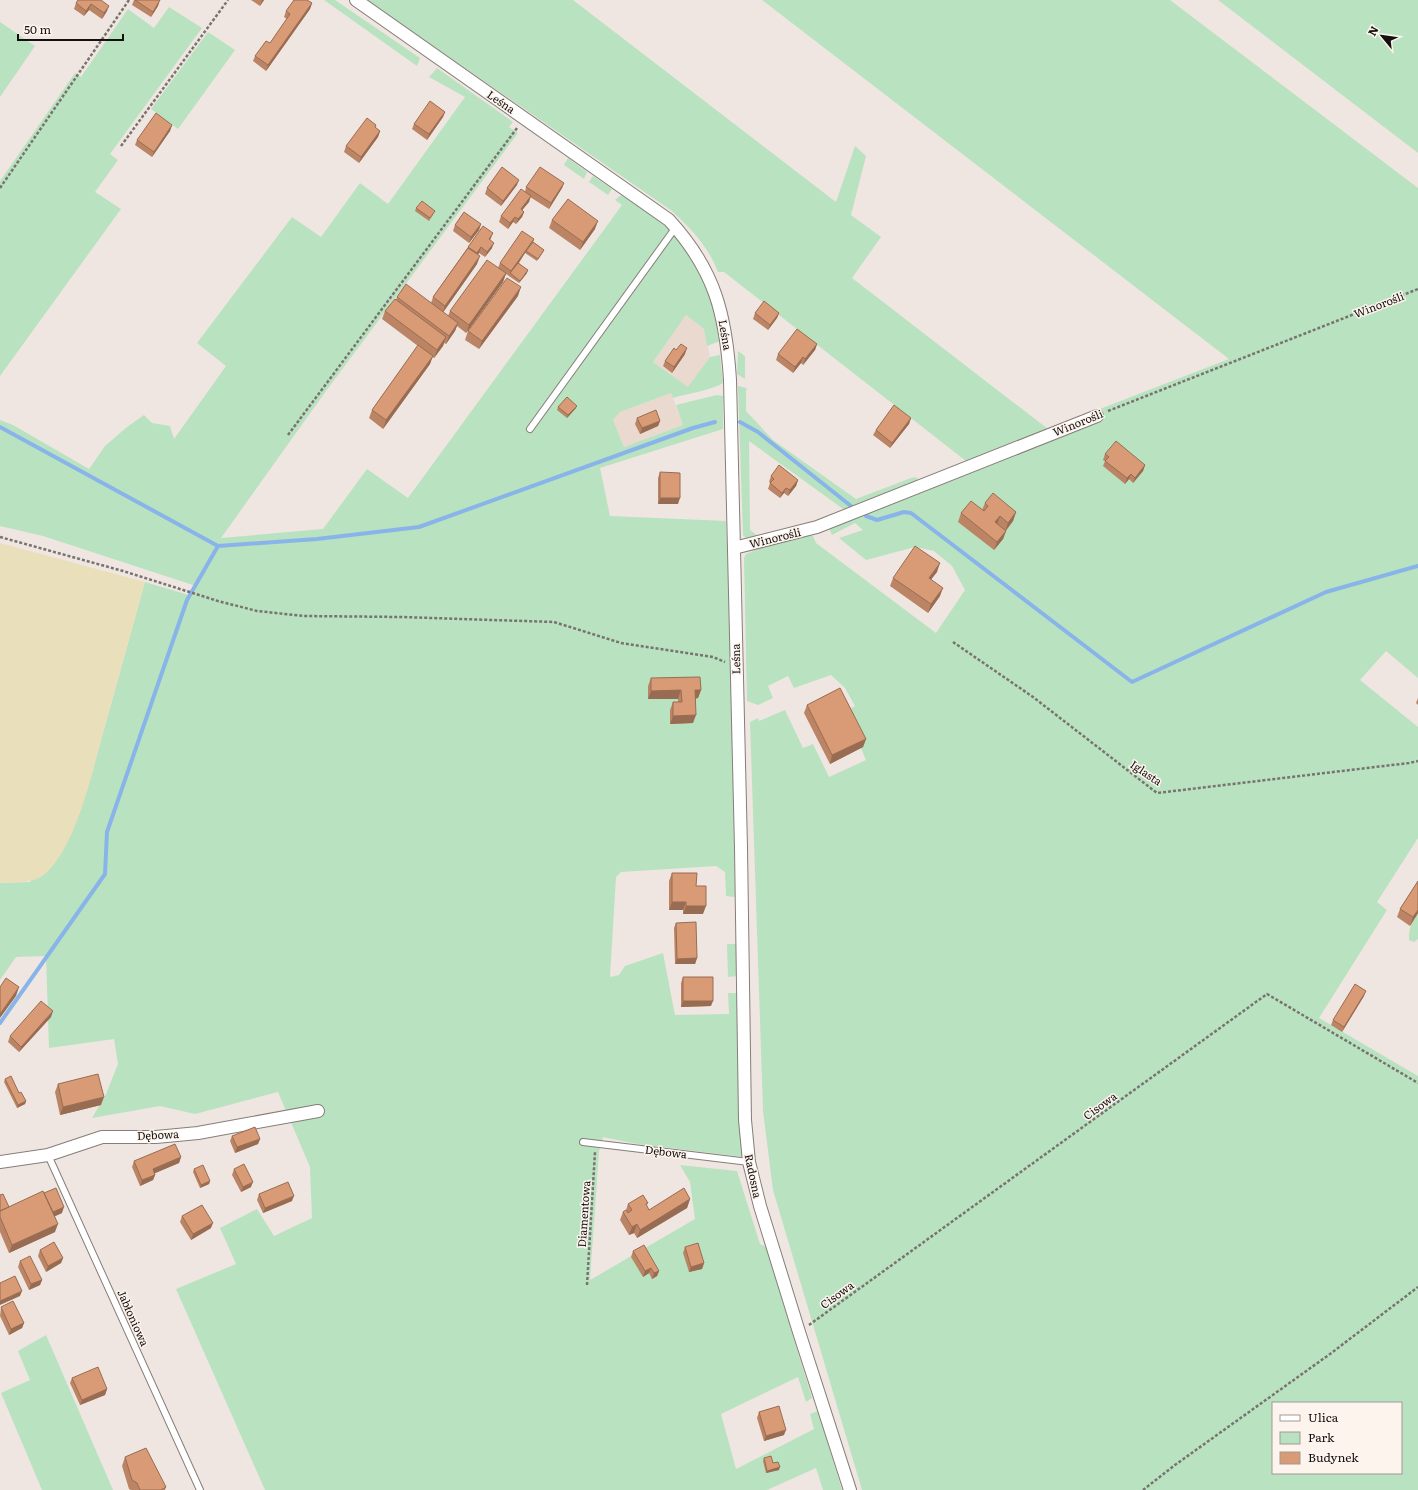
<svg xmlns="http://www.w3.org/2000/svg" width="1418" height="1490" viewBox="0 0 1418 1490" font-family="Literata,serif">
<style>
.built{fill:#ead9cf}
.green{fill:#b9e2c0;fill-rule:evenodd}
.sand{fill:#e9dfba}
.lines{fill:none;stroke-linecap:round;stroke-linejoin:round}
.stream{stroke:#89b4e9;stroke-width:4}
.lane-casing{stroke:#867d79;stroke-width:8}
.street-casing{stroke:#867d79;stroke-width:14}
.path{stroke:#797370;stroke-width:2.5;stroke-dasharray:3 2;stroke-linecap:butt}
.lane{stroke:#fff;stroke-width:6}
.street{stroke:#fff;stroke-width:12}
.wall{fill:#bb8565}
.shaded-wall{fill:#986c53}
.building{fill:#d99b76;stroke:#986c53}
.labels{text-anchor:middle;stroke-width:3;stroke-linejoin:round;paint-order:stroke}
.street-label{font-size:11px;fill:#14100f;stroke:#fdf4ee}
</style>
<rect width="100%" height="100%" fill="#f0e6e1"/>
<path class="built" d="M686,315L704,329L710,357L689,388L653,362Z
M671,393L683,425L624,447L613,420L620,412Z"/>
<path class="green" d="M324,0H335L420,58L417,66Z
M367,0H573L836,202L855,146L866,156L851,215L881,237L852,278L1048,429L1229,359L762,0H1170L1418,188V678L1386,651L1360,680L1418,727V838L1377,902L1387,910L1319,1018L1418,1076V1490H862L773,1190L763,1111L750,722L758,718L759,721L785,710L803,748L813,744L829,777L866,760L845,712L855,706L845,688L831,675L794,688L788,676L768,686L773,698L758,705L747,701L744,558L746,554C764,547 794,531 813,536L816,543L936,633L965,590L952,566L934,551L915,547L866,560L839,538L863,530L855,523L832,535L829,528L846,511L749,441L750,530L759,537C752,539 748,541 743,535L738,386L747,388L746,391V411L773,440L856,499L911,478L915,477L921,481L966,461L724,272H718C708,246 692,230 672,211ZM1273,1403H1401V1473H1273Z
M1218,0H1418V153Z
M169,7L202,28L110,154L118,160L95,192L121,209L0,376V181L75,73L81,77L128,9L154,28Z
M0,22L35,46L0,97Z
M208,32L235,50L178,129L151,109Z
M437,68L513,122L509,127L518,133L326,391L221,538L323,529L367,469L408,498L622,205L615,200L621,195C644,210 671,226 687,249C706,277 715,308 720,341L707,346L704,329L686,315L653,362L688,387L710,357L720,355L723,383C710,391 688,393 673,398L671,393L620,412L613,420L624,447L683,425L676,405L717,395L723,396V429L600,468L610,516L726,521L730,614L735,897L726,896L725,872L716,866L621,872L616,877L610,977L619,975L625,966L663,953L675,1015L729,1014L728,993H737L738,996L744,1157L637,1144L603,1137L599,1152L590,1280L695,1219L690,1182L680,1165L737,1171L760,1244L766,1247L812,1398L806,1402L798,1377L721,1414L736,1469L814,1429L810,1414L818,1411L842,1490H823L816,1468L767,1490H265L176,1289L236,1264L220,1228L257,1209L274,1236L312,1218L310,1167L278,1092L195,1114L160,1106L92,1118L106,1094L118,1064L114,1039L49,1048L46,956L16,957L0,980V883L30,882L88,787L145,582L192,596L196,586L43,536L0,526V420L13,425L89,469L105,446L127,427L144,415L152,423L170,426L174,439L226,366L197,343L292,217L321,237L360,183L388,204L465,97L429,77Z
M568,158L587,172L584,179L564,165Z
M593,176L612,189L608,195L589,182Z
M738,351L745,356V379L737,374Z
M1418,913V939L1414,942L1409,940C1409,927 1411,923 1418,913Z
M727,944H737L738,976L728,977Z
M46,1335L113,1490H42L1,1393L30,1380L18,1351Z"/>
<path class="sand" d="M0,543L145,582C132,629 119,675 106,722C94,764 78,844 46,873C35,884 15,882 0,883Z"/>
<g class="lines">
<path class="stream" d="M740,422L758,432L851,506
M0,427L218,546
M866,516L877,520L904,512L911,513L1132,682L1326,592L1418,566
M0,1023L105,874L107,832L187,600L218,546L317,539L419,527L693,428L715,422"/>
<defs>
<path id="lane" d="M530,429L676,227
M583,1142L749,1162
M48,1155L200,1490"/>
<path id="street" d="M356,0L669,220C715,270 726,315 730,380L741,848L745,1120L749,1162L760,1206L799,1332L850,1490
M734,548L817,527L1097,416
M0,1162L48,1155L102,1137H156L198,1133L318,1111"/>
</defs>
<use href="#lane" class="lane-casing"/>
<use href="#street" class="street-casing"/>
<path class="path" d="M121,146L228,0
M0,188L129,0
M1108,411L1418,289
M288,435L517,128
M0,537L123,571L218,601L257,611L304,616L401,617L554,622L621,643L713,657L725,662
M953,642L1033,697L1157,793L1409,763L1418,761
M587,1285L595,1152
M809,1325L1267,994L1418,1083
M1143,1490L1175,1465L1330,1354L1418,1287"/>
<use href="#lane" class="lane"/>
<use href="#street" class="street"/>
</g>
<path class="wall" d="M101,0L107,11L102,19L89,10L84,16L74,9L76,3Z
M134,0H159L158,6L151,17L132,5Z
M251,0H264L260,6Z
M312,3L310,9L266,71L253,61L255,56L270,43L287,19L284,17L286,11Z
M445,112L443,117L427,140L412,129L414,124Z
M172,125L170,131L152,157L135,145L137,140Z
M376,125L375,128L380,131L378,137L359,163L344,152L346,146Z
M564,183L562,188L549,209L530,197L529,202L522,210L524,212L522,217L516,224L513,222L508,229L499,222L501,216L525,192L526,187Z
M517,185L501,206L485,194L487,188Z
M416,208L434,213L429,221L415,211Z
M552,220L595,229L580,250L549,228Z
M481,224L479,230L469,243L453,231L455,225Z
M491,238L490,240L492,248L485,257L479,253L478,255L477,264L443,312L448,316L450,311L498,268L500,263L534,239L533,242L544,250L543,252L537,261L525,253L519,263L527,273L519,283L506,274L503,282L466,333L457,326L455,331L446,344L444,343L443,346L434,358L432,357L430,364L383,429L369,418L372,410L418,346L382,319L385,311L396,300L397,297L431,303L433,297L468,247Z
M518,296L479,349L465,340L468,331Z
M755,313H779L777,318L768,330L753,319Z
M817,344L815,350L803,365L801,363L793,373L776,360L778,354Z
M676,350L685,354L672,373L663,366L665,361Z
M558,407L576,408L567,418L557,410Z
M637,418L660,421L658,426L640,434L635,424Z
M911,418L909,424L890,448L873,435L876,430Z
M1105,454L1145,465L1143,471L1133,483L1129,479L1125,484L1103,466L1105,461L1103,460Z
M660,472L678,504H658V478Z
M771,476L798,480L796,486L788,496L784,493L780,498L768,489L770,483L769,482Z
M985,503L1016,512L1013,521L1006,531L1003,539L994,550L958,522L961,513L982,510Z
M937,572L931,579L940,596L928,613L890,586L893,578Z
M651,678L701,690L698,698L695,699L693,723L670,724V710L673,702H678V699H648V686Z
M1418,698V705L1416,703Z
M807,705L866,739L863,747L830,764L804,713Z
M672,873L696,886L703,914H683V910H669V881Z
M1418,881V913L1410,926L1397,917L1400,909Z
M676,923L697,958L695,964H675L674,928Z
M683,977L711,1006L681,1007V983Z
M1364,996L1342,1032L1331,1025L1333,1020Z
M51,1017L19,1052L8,1042L10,1036Z
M5,1079L19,1093L26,1101L25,1104L17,1108L4,1082Z
M58,1084L101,1105L60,1115L55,1092Z
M232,1136L260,1139L258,1144L235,1153L230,1141Z
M181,1157L179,1163L154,1173L155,1175L153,1180L140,1186L132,1167L134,1161Z
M194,1169L210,1181L209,1184L200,1188L193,1172Z
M234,1169L251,1187L241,1192L232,1175Z
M44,1193L62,1213L55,1216V1232L9,1253L0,1232V1195L9,1207Z
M259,1194L292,1201L263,1213L257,1200Z
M690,1199L687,1208L637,1238L634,1233L629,1235L620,1220L623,1212L626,1210L628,1204L648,1203L646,1206L649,1210Z
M182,1216L211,1228L191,1240L180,1222Z
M685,1247L704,1263L702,1269L689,1272L683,1253Z
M40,1250L63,1258L61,1263L46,1272L38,1256Z
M633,1251L659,1271L657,1276L652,1279L649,1273L643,1277L631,1257Z
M20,1261L42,1280L40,1285L29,1290L18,1267Z
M1,1307L24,1323L22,1328L9,1335L0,1316Z
M72,1378L107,1389L105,1395L80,1405L70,1383Z
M759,1412L784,1435L764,1441L757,1418Z
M125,1457L166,1487L165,1490H131L129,1489L122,1466Z
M764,1458L773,1463L779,1470L766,1473L763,1461Z"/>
<path class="shaded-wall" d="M160,0L158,6L151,17L153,12Z
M262,0H264L260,6Z
M312,3L310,9L266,71L268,65Z
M91,4L89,10L84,16L86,11Z
M109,6L107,11L102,19L104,13Z
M445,112L443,117L427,140L429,134Z
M172,125L170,131L152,157L154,152Z
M380,131L378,137L359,163L361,157Z
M519,180L517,185L501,206L503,201Z
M564,183L562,188L549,209L551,203Z
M531,196L529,202L518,215L521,209Z
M524,212L522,217L516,224L518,219Z
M515,217L513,222L508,229L510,223Z
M598,221L595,229L580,250L583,242Z
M481,224L479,230L469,243L471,237Z
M493,233L491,238L487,245L489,239Z
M534,239L532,245L526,251L525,253L511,274L510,273L511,271Z
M494,243L492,248L485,257L487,252Z
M481,247L479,253L475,258L477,253Z
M480,256L477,264L442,314L445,306Z
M528,270L527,273L519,283L520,281Z
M506,273L503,282L466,333L469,325Z
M521,287L518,296L479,349L482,341Z
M779,313L777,318L768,330L770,325Z
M458,323L455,331L446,344L449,336Z
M446,337L443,346L434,358L437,350Z
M817,344L815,350L803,365L805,359Z
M687,348L685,354L672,373L674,367Z
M433,356L430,364L383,429L386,420Z
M803,357L801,363L793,373L795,367Z
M577,406L576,408L567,418L568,415Z
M911,418L909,424L890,448L892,443Z
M660,421L658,426L640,434L642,428Z
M1145,465L1143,471L1133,483L1135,478Z
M1131,474L1129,479L1125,484L1127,478Z
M798,480L796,486L788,496L790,490Z
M786,488L784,493L780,498L782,493Z
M660,498H680L678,504H658Z
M1016,512L1013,521L1005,531L1008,523Z
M1000,516L997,525L995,522Z
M1006,531L1003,539L994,550L997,542Z
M940,563L937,572L926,586L929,578Z
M943,588L940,596L928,613L931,604Z
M681,690L678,699H648L651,691Z
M695,690H701L698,698L692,699Z
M696,715L693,723L670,724L673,716Z
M866,739L863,747L830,764L832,755Z
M672,902H686L683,910H669Z
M686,906H706L703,914H683Z
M1418,910V913L1410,926L1413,917Z
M697,958L695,964H675L677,959Z
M19,987L16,996L0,1018V1014Z
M1366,991L1364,996L1342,1032L1344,1027Z
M683,1001H713L711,1006L681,1007Z
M53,1011L51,1017L19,1052L21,1047Z
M104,1097L101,1105L60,1115L63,1107Z
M26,1101L25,1104L17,1108L18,1105Z
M260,1139L258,1144L235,1153L237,1147Z
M181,1157L179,1163L151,1175L153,1169Z
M155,1175L153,1180L140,1186L142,1180Z
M210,1181L209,1184L200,1188L201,1185Z
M253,1182L251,1187L241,1192L243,1187Z
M294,1196L292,1201L263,1213L265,1208Z
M690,1199L687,1208L637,1238L640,1230Z
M64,1207L62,1213L49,1219L51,1213Z
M213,1223L211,1228L191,1240L193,1234Z
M58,1224L55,1232L9,1253L12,1245Z
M637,1224L634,1233L629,1235L632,1227Z
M63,1258L61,1263L46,1272L48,1266Z
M704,1263L702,1269L689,1272L691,1267Z
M651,1268L649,1273L643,1277L645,1271Z
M659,1271L657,1276L652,1279L654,1273Z
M42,1280L40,1285L29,1290L31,1284Z
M22,1291L20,1296L0,1305V1301Z
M24,1323L22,1328L9,1335L11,1329Z
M107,1389L105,1395L80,1405L82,1400Z
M786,1430L784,1435L764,1441L766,1436Z
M780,1467L779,1470L766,1473L767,1471Z"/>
<path class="building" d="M78,0H101L109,6L104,13L91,4L86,11L76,3Z
M135,0H160L153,12Z
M294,0H307L312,3L268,65L255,56L266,41L270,43L290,14L286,11Z
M430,101L445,112L429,134L414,124Z
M156,113L172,125L154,152L137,140Z
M367,118L376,125L375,127L380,131L361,157L346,146Z
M502,167L519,180L503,201L487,188Z
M540,167L564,183L551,203L526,187Z
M521,189L531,196L521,209L524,212L518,219L515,217L510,223L501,216Z
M568,199L598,221L583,242L552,220Z
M422,201L435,211L430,218L416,208Z
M464,212L481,224L471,237L455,225Z
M483,226L493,233L489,239L494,243L487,252L481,247L477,253L468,247Z
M522,231L534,239L511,271L500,263Z
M533,242L544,250L538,259L526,251Z
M468,248L480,256L445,306L433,297Z
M487,260L506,273L469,325L450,311Z
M518,263L528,270L520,281L510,273Z
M507,278L521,287L482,341L468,331Z
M406,284L458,323L449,336L397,297Z
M395,299L446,337L437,350L385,311Z
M764,301L779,313L770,325L755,313Z
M797,329L817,344L805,359L803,357L795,367L778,354Z
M681,344L687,348L674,367L665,361L674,348L676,350Z
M418,345L433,356L386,420L372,410Z
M567,397L577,406L568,415L558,407Z
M894,405L911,418L892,443L876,430Z
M656,410L660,421L642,428L637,418Z
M1116,441L1145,465L1135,478L1131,474L1127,478L1105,461L1109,457L1105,454Z
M779,465L798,480L790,490L786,488L782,493L770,483L774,479L771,476Z
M660,472L680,473V498H660Z
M993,493L1016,512L1008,523L1000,516L995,522L1006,531L997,542L961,513L971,501L984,511L988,506L985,503Z
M915,546L940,563L929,578L943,588L931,604L893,578Z
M700,677L701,690H695L696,715L673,716V702H682L681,690L651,691V678Z
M840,688L866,739L832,755L807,705Z
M672,873H697L696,886H706V906H686V902H672Z
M1418,881V910L1413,917L1400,909Z
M696,922L697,958L677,959L676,923Z
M683,977H713V1001H683Z
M6,978L19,987L0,1014V987Z
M1355,984L1366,991L1344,1027L1333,1020Z
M41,1001L53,1011L21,1047L10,1036Z
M98,1074L104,1097L63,1107L58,1084Z
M11,1076L19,1093L21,1092L26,1101L18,1105L5,1079Z
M255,1127L260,1139L237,1147L232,1136Z
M175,1144L181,1157L153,1169L155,1175L142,1180L134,1161Z
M244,1164L253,1182L243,1187L234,1169Z
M203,1165L210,1181L201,1185L194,1169Z
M288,1182L294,1196L265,1208L259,1194Z
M56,1188L64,1207L53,1212L44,1193Z
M684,1188L690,1199L640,1230L637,1224L632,1227L623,1212L626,1210L628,1213L632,1210L628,1204L643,1195L648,1203L646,1204L649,1210Z
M43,1191L58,1224L12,1245L0,1217V1211Z
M3,1194L9,1207L0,1211V1195Z
M202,1205L213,1223L193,1234L182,1216Z
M54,1242L63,1258L48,1266L40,1250Z
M698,1243L704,1263L691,1267L685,1247Z
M644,1245L659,1271L654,1273L651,1268L645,1271L633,1251Z
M30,1256L42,1280L31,1284L20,1261Z
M15,1276L22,1291L0,1301V1283Z
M13,1301L24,1323L11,1329L1,1307Z
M98,1367L107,1389L82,1400L72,1378Z
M779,1406L786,1430L766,1436L759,1412Z
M146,1448L166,1487L161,1490H140L137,1483L132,1480L125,1457Z
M771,1456L773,1463L778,1462L780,1467L767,1471L764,1458Z"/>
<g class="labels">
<g class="street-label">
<text transform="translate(501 102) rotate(35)" y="4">Leśna</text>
<text transform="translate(1379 305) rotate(-21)" y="4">Winorośli</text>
<text transform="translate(725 335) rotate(80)" y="4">Leśna</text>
<text transform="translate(1078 423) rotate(-22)" y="4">Winorośli</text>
<text transform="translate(775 538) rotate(-14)" y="4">Winorośli</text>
<text transform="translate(736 659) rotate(-91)" y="4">Leśna</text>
<text transform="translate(1146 773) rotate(34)" y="4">Iglasta</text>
<text transform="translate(1100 1106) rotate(-36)" y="4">Cisowa</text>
<text transform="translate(158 1135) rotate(-3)" y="4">Dębowa</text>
<text transform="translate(666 1152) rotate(7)" y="4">Dębowa</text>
<text transform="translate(753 1176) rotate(78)" y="4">Radosna</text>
<text transform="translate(584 1214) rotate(-86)" y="4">Diamentowa</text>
<text transform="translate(837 1295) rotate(-36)" y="4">Cisowa</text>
<text transform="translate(133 1318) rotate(66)" y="4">Jabłoniowa</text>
</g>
</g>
<rect x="1272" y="1402" width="130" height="72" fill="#fdf4ee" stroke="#a09995"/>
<rect x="1280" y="1415" width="20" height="6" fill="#ffffff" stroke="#a09995"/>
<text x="1308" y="1422" font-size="12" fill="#14100f">Ulica</text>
<rect x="1280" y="1432" width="20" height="12" fill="#b9e2c0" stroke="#a09995"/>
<text x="1308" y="1442" font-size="12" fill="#14100f">Park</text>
<rect x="1280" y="1452" width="20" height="12" fill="#d99b76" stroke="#a09995"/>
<text x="1308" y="1462" font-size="12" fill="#14100f">Budynek</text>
<g transform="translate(1382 36) rotate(299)" stroke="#fdf4ee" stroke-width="3" paint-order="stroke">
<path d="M0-3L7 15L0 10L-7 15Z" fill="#14100f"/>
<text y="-6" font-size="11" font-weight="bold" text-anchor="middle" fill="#14100f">N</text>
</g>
<path d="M18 34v6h105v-6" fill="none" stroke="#14100f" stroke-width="2"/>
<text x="24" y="34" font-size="12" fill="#14100f" stroke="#fdf4ee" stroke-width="3" paint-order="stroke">50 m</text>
</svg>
